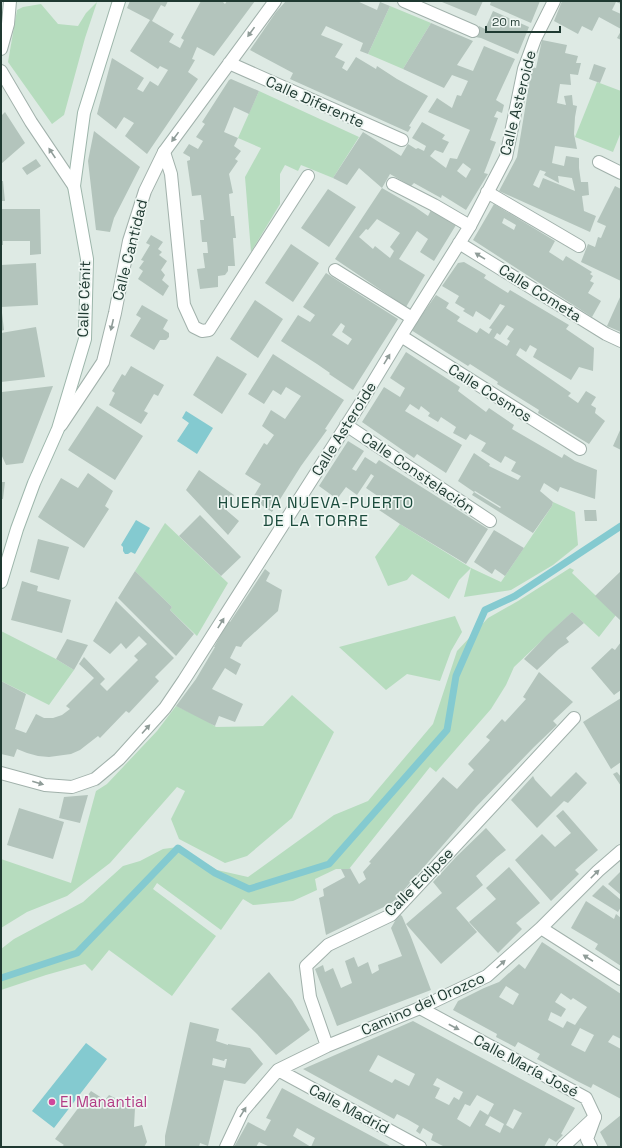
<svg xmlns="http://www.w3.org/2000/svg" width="622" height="1148" viewBox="0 0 622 1148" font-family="'Space Grotesk',sans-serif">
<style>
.green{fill:#b6dcbe}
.water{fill:#84cad0}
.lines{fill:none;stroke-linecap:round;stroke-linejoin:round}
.stream{stroke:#84cad0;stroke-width:7}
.building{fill:#b3c4bc;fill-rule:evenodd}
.lane-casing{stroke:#a1b1ab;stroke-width:14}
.street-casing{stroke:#a1b1ab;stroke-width:14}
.secondary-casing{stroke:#9db6ab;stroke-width:14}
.lane{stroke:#fff;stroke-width:12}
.street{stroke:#fff;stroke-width:12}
.secondary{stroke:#fff;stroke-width:12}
.oneway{fill:#8f9c98}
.hotel-dot{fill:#d1479c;stroke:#eef6f2;stroke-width:1.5}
.labels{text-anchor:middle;stroke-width:3.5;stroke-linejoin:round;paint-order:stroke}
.street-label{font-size:15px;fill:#1f3931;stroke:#eef6f2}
.hotel-label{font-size:15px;fill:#b23c85;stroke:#eef6f2;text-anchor:start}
.neighbourhood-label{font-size:16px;letter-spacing:1px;fill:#1b4b3c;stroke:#eef6f2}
</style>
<rect width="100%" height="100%" fill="#deeae4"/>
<path class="green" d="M97,2L85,38L64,115L52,124L8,62L17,10L23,7L41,4L58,24L78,26L86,13Z
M390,6L431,23L403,69L368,54Z
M597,82L621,91V132L613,152L575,137Z
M259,91L359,137L333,178L301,165L298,171L285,165L280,174V204L251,252L245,177L261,148L238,138Z
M553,502L575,512L578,545L553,565L511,590L464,597L471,568L459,580L449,599L412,574L407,580L388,586L375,557L400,524L471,568L501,582L552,506Z
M165,523L228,583L197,636L170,610L172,607L135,571Z
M570,568L574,570L572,573L616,615L599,637L572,612L514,667L506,685L491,709L436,772L430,767L349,869H336L315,879L317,890L293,901L253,905L243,899L221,930L157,883L153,889L216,936L172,996L109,950L92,971L85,964L46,975L1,990V949L14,939L83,902L123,866L140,861L163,849L178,847L217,870L248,877L334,815L368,801L433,724L457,651L488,618L518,601Z
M455,616L462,632L451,651L440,681L407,674L386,690L339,647Z
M1,631L56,659L74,670L49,705L1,681Z
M292,695L334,732L292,818L247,856L225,863L179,839L171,819L185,791L177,787L110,863L67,896L27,912L1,928V859L71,883L96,791L107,784L157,731L176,706L204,719L216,727L263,726Z"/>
<path class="water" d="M186,411L213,428L197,454L177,441L189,423L182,418Z
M136,520L150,528L135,554L131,552L128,554H125L123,551V547L121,545Z
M86,1043L107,1059L54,1128L32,1111Z"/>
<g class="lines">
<path class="stream" d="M1,978L77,953L178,848L215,873L249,889L329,864L447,730L456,676L485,610L515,596L621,526"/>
</g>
<path class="building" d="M130,1H168L165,7L161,5L152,21L174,34L169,42L180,48L184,40L181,38L201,1H222L225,4L227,1H255L214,56L197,47L192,59L195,60L188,72L198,79L147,154L125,136L134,123L124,117L116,129L97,114L112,58L144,78L137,89L143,92L150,81L158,86L168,70L160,66L158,69L130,51L150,20L127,8Z
M286,1H357L377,10L380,2L390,6L368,54L360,51L363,43L326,26L321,35L343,44L335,57L345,62L342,68L347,71L356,57L376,69L377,66L397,79L428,96L409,126L411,127L408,132L290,79L293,73L250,50L276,12Z
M442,1H483L476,16L442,2Z
M491,1H540L531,23L490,5Z
M562,1H621V4L616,2L612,10L621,14V29L599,17L592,31L582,26L578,34L554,21Z
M493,11L529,27L518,54L481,38L475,37L479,26L485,29Z
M431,23L473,41L457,65L473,71L484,46L515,59L496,100L504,105L502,113L497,111L494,117L498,118L490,140L496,142L484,173L488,174L466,210L442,195L441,198L414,183L411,186L390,174L382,188L359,168L347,185L333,178L363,132L401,156L408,144L416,149L418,148L424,151L426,146L412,138L422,122L445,135L442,139L449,142L443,153L435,150L430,156L446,168L450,158L457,159L470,130L428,112L437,98L452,108L457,95L461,96L468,81L452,75L444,88L403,69ZM463,163L471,169L466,178L457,171Z
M621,31V40L617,38Z
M542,40L567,45L565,53L578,56L576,63H581L578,75L570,74L571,85L560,84L557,103L566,105L564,96L572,95L573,105L577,106L575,117L574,134L577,149L555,146L552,163L564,166L566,156L579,158V168L581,182H588L589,195L582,196L584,211L596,216L590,232L499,191L517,157L532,67L536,68ZM540,170L546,172L544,175L559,183L558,176L572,178L575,191L543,178L539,188L533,185Z
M594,64L606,68L600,83L589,79Z
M231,79L259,91L249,114L234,107L224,132L238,138L234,146L241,151L235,159L238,161L229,174L233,193L229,194L231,216H234L236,238H233L235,266H228V271L225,275L218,276V287L200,289L197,269L205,268L203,253H208L207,242H202L200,220H204L201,195L192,196L187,161L190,160V157L183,153L189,144L198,149L203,141L196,137L205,124L202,122L229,80Z
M5,112L25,143L1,164V116Z
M94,131L140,167L114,218L110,232L96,230L88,161Z
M36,159L41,166L27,175L22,168Z
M1,181H3L5,201H1Z
M615,186L621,189V238L620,240L621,241V281L581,262L588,244L595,247L598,237L601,238L606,226L597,222Z
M382,188L415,207L428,216L431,210L456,225L434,261L420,252L428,239L417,231L399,259L425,275L406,307L335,259ZM377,219L400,233L390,247L394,251L390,258L375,246L373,249L359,237L366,229L368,230Z
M328,189L356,207L329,247L301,228Z
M494,204L555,241L549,252L563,261L566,256L592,272L590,274L593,276L590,281L594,283L588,293L601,301L592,317L473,240ZM504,218L516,225L514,230L502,223Z
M1,209H40L41,254L30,255V241H3V245H1Z
M151,235L163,242L158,249L162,252L159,255L167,261L161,270L165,275L162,280L169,286L163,296L138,279L143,271L139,268L144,261L141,260L150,245L146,243Z
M291,244L319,263L293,302L265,283Z
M464,262L486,275L484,278L508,293L510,290L569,325L566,329L594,348L593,371L579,367L571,380L533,357L537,349L530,345L526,352L520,348L516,355L571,393L568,396L578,403L586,391L596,397L591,405L596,408L595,413L605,421L589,444L538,413L539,410L497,384L498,382L470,364L468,366L411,330L436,295L449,303L446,308L460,317L457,321L477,333L480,328L489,334L492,329L489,328L505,306L500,304L490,320L476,311L473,317L463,311L465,309L455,303L459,296L442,286L458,263ZM507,325L514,329L507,339L510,341L507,346L494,338L497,333L500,335Z
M36,263L38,305L1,307V265Z
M326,273L398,319L353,390L329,374L330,373L317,364L281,341L298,315L310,322L315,315L303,307ZM341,323L345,326L342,332L352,339L348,345L332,335Z
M621,295V332L607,326Z
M255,300L283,319L258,358L230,339Z
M142,305L168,320L163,329L169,333V337L166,340H160L154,350L130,336L141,318L136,315Z
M1,313H2L4,330L1,331Z
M36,327L45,377L1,382V333Z
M406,352L460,387L458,391L486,412L489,408L514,425L512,429L562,458L564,454L575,461L597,470L595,499L560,487L558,492L544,483L540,491L553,502L552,506L533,533L472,495L474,492L500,508L501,507L475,491L474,492L458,481L474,453L490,464L489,466L518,480L521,476L511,471L516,462L505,456L501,463L481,451L486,443L470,434L466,440L453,433L456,427L441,417L438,422L428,416L430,413L421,406L419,410L410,404L405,411L462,445L446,473L417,454L414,458L362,422L384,387L400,397L405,388L390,378Z
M273,354L344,400L325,429L327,430L301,466L272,512L252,499L261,484L245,474L264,443L267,445L274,435L262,426L271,410L285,419L301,396L286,387L281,395L273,390L264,404L248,394Z
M217,356L247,374L222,414L193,395Z
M131,366L164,385L158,396L154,394L144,411L148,413L141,424L109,405L115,393L112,391L122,374L125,376Z
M53,386L23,463L6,465L1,454V404L2,392Z
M97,406L143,436L115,480L68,450Z
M621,428V450L613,446Z
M348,441L364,451L352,469L356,471L365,457L376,464L379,460L488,529L466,564L400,524L379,510L385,501L366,488L374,476L371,474L357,495L346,487L337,499L319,486Z
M199,470L234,495L225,509L239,521L228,535L186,490Z
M88,473L113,491L105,506L109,509L84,548L38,517L61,478L78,488Z
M1,482H5L3,499H1Z
M584,510H596L597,521H585Z
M200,515L241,557L221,576L179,536Z
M494,530L524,548L505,576L495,569L492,574L474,562Z
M38,539L69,547L59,580L30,572Z
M265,569L270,573L266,581L282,590L278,611L244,642L241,647L236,646L230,658L241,664L236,675L225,668L212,689L243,704L235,722L219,716L215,726L176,706L196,679L215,647H214L228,621L230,622Z
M135,571L172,607L170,610L194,634L176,656L118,598Z
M621,571V619L620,620L595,596Z
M22,581L38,586L37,591L71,600L62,633L11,620Z
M116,601L174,658L155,677L159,681L129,713L126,711L100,738L98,736L80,750L71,754L49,757L38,756L27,753L17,749L14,757L1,754V681L26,694L15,729L26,733L36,714L44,718H53L62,715L70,709L66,706L94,678L79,664L84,657L105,679L100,684L107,691L138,660L134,656L147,644L139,636L126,649L121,643L110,654L93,641Z
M572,612L584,623L566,638L569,642L559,649L537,670L524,659L546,636Z
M67,639L88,645L74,670L56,659Z
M621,642V690L614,695L591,668L612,648L615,650Z
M539,672L573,702L553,721L557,725L534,747L476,807L396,899L390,904L326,935L319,898L324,896L323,889L345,877L341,869H349L350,868L359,884L366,879L363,872L371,863L369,862L443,777L457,789L474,770L468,764L490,740L486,737L502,719L505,722L526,699L523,697Z
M621,698V762L611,769L583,722Z
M576,772L587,783L568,803L564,801L537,828L511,800L533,776L535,780L551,797Z
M617,772L621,777V786L613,774Z
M88,795L80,823L59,818L64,797Z
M19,808L64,822L53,859L7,845Z
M563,810L598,850L575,870L579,874L551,901L515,860L542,834L555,847L571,833L556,816Z
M486,828L506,850L497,857L476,876L483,885L456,908L477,932L441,964L406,924L442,893L433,882L457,856Z
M509,867L540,903L516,923L522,929L498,953L469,922L496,899L486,888Z
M621,871V895L608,884Z
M603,885L621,900V907L618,912L592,896Z
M586,901L614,919L616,914L621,918V966L595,949L598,944L571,928Z
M399,914L402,916L411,937L431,990L337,1026L315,969L323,965L325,972L333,968L341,988L352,983L345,961L354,957L358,967L368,962L372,974L379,970L378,965L402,956L391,928Z
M542,942L621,994V1039L613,1035L608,1042L621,1049V1099L593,1084L591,1088L577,1081L537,1059L540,1054L518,1042L515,1047L496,1037L497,1034L453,1010L458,1001L484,988L499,982L519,964L525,969ZM506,986L519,994L513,1005L499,997ZM561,993L571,1000L573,998L587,1007L575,1025L567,1021L563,1028L548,1020L551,1012L561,1017L566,1009L555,1002ZM580,1028L594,1035L585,1052L571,1045Z
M269,972L292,1000L310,1030L276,1055L257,1034L231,1009Z
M413,1021L575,1108L561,1134L563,1135L556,1142L549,1138L544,1147H445L431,1140L433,1134L423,1128L420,1134L416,1131L419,1126L407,1119L397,1114L394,1119L303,1069ZM378,1055L415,1074L409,1086L395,1079L392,1083L369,1071ZM437,1078L463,1092L459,1100L454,1097L449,1105L435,1098L440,1088L433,1085ZM477,1095L494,1104L488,1115L480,1110L470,1127L457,1119L465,1104L470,1106ZM514,1109L522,1113L513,1129L506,1125ZM490,1116L504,1124L500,1133L485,1125Z
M190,1022L219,1029L216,1041L228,1045V1044L250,1048L263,1064L245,1084L224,1080L208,1146L200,1143L199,1147H165V1136ZM213,1058L224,1061L225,1059H227L225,1068L212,1065Z
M282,1088L319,1108L392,1147H270L259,1142L256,1147H234L248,1122L265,1131L271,1120L266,1118ZM297,1128L315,1138L311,1147L293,1136Z
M91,1091L105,1100L109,1095L135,1108L134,1127L142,1125L147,1142L144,1147H61L64,1145L55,1139Z
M621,1115V1147H608L600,1132Z"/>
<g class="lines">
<defs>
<path id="lane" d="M1,49L8,24L10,1
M164,152L171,174L184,305L194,327L202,331L209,330L308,176
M393,184L434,205L470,226
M335,270L412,318
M563,1147L595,1117"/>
<path id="street" d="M404,1L473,31
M229,63L402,140
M1,71L31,122L74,186
M599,162L621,173
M487,192L579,246
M459,243L606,334L621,341
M401,336L580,449
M61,425L103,362L115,313L129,241L145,191L164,152L275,1
M346,425L490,521
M1,773L45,785L72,787L95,779L119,759L165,708L184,680L360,404L401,336L470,226L506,157L524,69L535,39L554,1
M541,928L621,979
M420,1008L586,1098L595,1117L587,1139L591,1147
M327,1046L310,997L306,966L328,945L391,915L574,718
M278,1070L420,1147
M226,1147L243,1111L278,1070L327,1046L420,1008L487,976L541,928L598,871L621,851"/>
<path id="secondary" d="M1,582L17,529L34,483L58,429L85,339L87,259L74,186L84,113L119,1"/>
</defs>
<use href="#lane" class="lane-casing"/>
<use href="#street" class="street-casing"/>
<use href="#secondary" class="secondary-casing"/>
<use href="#lane" class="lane"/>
<use href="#street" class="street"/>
<use href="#secondary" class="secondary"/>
</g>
<defs><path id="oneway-solid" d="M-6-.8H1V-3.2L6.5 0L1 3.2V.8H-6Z"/></defs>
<g class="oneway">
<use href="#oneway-solid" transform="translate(251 32) rotate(126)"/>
<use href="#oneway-solid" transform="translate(175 137) rotate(126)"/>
<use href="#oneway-solid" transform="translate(52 153) rotate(-124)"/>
<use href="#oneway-solid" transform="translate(480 256) rotate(-148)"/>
<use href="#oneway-solid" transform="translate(112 325) rotate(103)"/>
<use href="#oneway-solid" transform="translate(387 359) rotate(-59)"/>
<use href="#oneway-solid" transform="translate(221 623) rotate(-58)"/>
<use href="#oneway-solid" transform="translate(146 729) rotate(-48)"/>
<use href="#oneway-solid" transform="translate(38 783) rotate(16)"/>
<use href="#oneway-solid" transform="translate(595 874) rotate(-45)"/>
<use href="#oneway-solid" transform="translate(588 958) rotate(-147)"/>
<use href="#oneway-solid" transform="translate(501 964) rotate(-42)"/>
<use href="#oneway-solid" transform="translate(454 1027) rotate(28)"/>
<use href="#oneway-solid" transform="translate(243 1112) rotate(-58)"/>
</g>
<circle class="hotel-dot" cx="52" cy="1102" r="4"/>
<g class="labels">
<g class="street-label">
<text transform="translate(315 102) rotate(24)" y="5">Calle Diferente</text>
<text transform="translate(518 103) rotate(-76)" y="5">Calle Asteroide</text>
<text transform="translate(130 250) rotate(-76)" y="5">Calle Cantidad</text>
<text transform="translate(540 293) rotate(32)" y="5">Calle Cometa</text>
<text transform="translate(84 299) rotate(-88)" y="5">Calle Cénit</text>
<text transform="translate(490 393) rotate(32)" y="5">Calle Cosmos</text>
<text transform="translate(344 429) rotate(-58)" y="5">Calle Asteroide</text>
<text transform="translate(418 473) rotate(34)" y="5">Calle Constelación</text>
<text transform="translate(419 882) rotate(-45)" y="5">Calle Eclipse</text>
<text transform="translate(423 1004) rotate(-24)" y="5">Camino del Orozco</text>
<text transform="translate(526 1066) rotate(28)" y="5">Calle María José</text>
<text transform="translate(349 1109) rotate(28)" y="5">Calle Madrid</text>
</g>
<g class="hotel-label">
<text x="60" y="1107">El Manantial</text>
</g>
<g class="neighbourhood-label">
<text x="316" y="508">HUERTA NUEVA-PUERTO<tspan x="316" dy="18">DE LA TORRE</tspan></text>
</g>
</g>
<rect width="622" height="1148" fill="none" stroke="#1f3931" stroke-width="4"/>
<path d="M486 26v6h74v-6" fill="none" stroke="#1f3931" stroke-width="2"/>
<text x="492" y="26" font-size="12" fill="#1f3931" stroke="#eef6f2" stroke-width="3" paint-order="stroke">20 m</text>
</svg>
